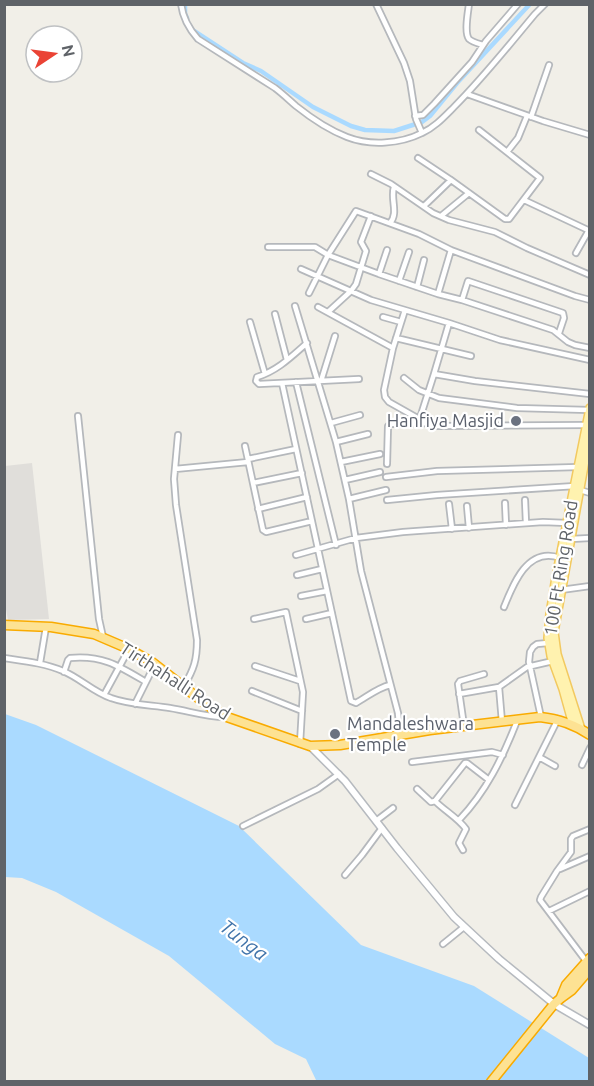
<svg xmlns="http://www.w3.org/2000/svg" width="594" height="1086" viewBox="0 0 594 1086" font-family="Ubuntu,sans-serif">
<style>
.industrial{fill:#e0deda}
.water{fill:#aadaff}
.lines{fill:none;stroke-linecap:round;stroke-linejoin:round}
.canal{stroke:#aadaff;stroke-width:4.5}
.street-casing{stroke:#b5b8bc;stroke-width:8}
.secondary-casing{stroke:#b6babf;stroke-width:9}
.primary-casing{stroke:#f2c960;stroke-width:10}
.highway-casing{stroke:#f9ab00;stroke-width:11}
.street{stroke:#fff;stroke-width:4.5}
.secondary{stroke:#fff;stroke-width:6}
.primary{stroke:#fff2af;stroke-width:7}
.highway{stroke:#fde293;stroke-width:8}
.worship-dot{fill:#6b7280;stroke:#fff;stroke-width:2}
.labels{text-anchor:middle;stroke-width:4.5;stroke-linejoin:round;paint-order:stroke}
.worship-label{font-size:18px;fill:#5b616d;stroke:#fff;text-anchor:end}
.street-label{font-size:18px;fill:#5f6368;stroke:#fff}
.water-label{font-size:20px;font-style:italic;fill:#4174aa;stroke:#fff}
</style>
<rect width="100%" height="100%" fill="#f1efe8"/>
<path class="industrial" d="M32,463L49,619L8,620L4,599L5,466Z"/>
<path class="water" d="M5,714L36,725L239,826L361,945L474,986L589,1058V1081H319L316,1080L306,1059L275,1044L169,956L56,892L22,878L5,877Z"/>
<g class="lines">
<path class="canal" d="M185,4V14L187,18
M191,29L243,63L261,71L313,107L351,126L365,130L394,131L422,122L430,116L457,83L530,4"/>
<defs>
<path id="street" d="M181,4C183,19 189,29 198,39L275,88C283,94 289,100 296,106C311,118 329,130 347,137C370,146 400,144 422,133C435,127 444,117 454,107C483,78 509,45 535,14L545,4
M376,4L404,63L410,81L416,119L422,133
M469,4C468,12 464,33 469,39C472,42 480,44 483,45
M467,94L543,121L590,135
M415,116L423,115L434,104L472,62L486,41L518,4
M531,117L549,65
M507,152L518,138L527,116
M418,158L451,180L505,219H509L540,178L479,130
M371,174L391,184L433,213L449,220L495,232L527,248L590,275
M524,200L590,231
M424,206L451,180
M441,216L469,193
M390,223C399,213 390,199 394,187
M268,247H315L328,255L379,274L438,294L462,300L553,330L568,342L575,345L590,348
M576,253L589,230
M301,269L371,300L449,323L500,340L590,360
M379,274L387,250
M399,281L409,252
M417,287L424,260
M309,293L328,255L356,211L419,234L451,250L575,296L590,300
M438,294L451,250
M462,300L468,281L563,313L564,318L559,333
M295,306L336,442L349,499L361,571L398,713L400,734
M318,307L393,348
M405,310L393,348L384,390L385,397L389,402L428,424L438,426L585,425
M328,312L351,291L356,284L366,251L361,242L371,216
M275,314L287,360
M383,317L401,322
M250,322L265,374
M396,338L471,356
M307,343C291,357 277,371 257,377L256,381L259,384L359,379
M434,374L475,381L590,394
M404,378L419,390L439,398L517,408L589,410
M321,381L335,336
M296,382L336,545
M282,383L351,701L356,703C367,697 377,688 390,685
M78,416L99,619L103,637
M420,418L434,374L449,323
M331,423L360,415
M178,435L174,479L176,505L197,640C197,660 194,669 184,686
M336,442L368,434
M245,446L263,530L266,532L312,521
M248,459L296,449
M341,462L380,454
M387,464L388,426L391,424L427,423
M175,469L248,462
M386,477L437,471L578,467
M345,480L380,472
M253,483L302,473
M580,490L590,493
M349,499L386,490
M387,500L437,495L575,486
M525,500L526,523
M505,503L506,525
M449,504L452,529
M467,506L469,528
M258,509L307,497
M571,539L590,538
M296,555L356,538L403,532L543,522L567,523
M297,575L322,569
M561,590L590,586
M301,596L327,591
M504,607C513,584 528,546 560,558
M254,619L286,612L303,692L300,744
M306,619L332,613
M4,658C24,661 44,663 63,671C80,678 93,692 111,698C130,705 151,705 170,708C189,711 206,717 225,717
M40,663L46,627
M255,666L300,681
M64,672L68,660L70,658C103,655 119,666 146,682
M499,687L502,722
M252,691L302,711
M459,694L499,687L527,667L553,661
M104,695L129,649
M135,704L155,664
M541,717L529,662L530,652L533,647L537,644L548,643
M464,726L458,684L460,681L484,674
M539,757L555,766
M412,762L492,752L503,755
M582,765L590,748
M417,789L431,802L435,801C445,811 458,818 466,829L459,843L463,850
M435,801L465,763H467L489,780
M515,805L558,719
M459,820C486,792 503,757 517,721
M376,821L393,808
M243,826L318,789L339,774
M560,869L590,856
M345,875L362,855L382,828
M549,911L590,891
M443,944L464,927
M586,961L540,900L541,897L557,871L571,852V839L573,836L590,829"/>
<path id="secondary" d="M310,746L345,781L397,848L454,917L499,959L554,1004L590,1025"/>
<path id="primary" d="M573,725L563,689L551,656L548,638L550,614L556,577L590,408
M581,729L557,654L554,632L590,433"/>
<path id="highway" d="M4,625L51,627L94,634L129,649L152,662L207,705L227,717L310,746L340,745L430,730L540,717C559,719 574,724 590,735
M561,997L566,985L590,958
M491,1082L554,1004L561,998L572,990L590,969"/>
</defs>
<use href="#street" class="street-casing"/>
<use href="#secondary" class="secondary-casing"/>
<use href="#primary" class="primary-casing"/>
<use href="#highway" class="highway-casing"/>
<use href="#street" class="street"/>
<use href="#secondary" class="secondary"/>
<use href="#primary" class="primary"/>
<use href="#highway" class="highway"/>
</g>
<g class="worship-dot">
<circle cx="516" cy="421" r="6"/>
<circle cx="335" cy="734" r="6"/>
</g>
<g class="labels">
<g class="worship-label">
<text x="504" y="427">Hanfiya Masjid</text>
<text x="347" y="730" text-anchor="start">Mandaleshwara<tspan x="347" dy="21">Temple</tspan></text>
</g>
<g class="street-label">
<text transform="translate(561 568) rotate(-81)" y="6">100 Ft Ring Road</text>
<text transform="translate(175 681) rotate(33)" y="6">Tirthahalli Road</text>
</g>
<g class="water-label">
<text transform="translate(244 940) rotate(37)" y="7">Tunga</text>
</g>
</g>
<rect width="594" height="1086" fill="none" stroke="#5f6368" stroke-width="12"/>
<g transform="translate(54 54) rotate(77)"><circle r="28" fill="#ffffff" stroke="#bfc1c3" stroke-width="1.5"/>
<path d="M0-4.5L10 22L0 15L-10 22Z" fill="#ea4335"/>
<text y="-9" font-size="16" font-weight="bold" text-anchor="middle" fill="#5f6368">N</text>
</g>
</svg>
